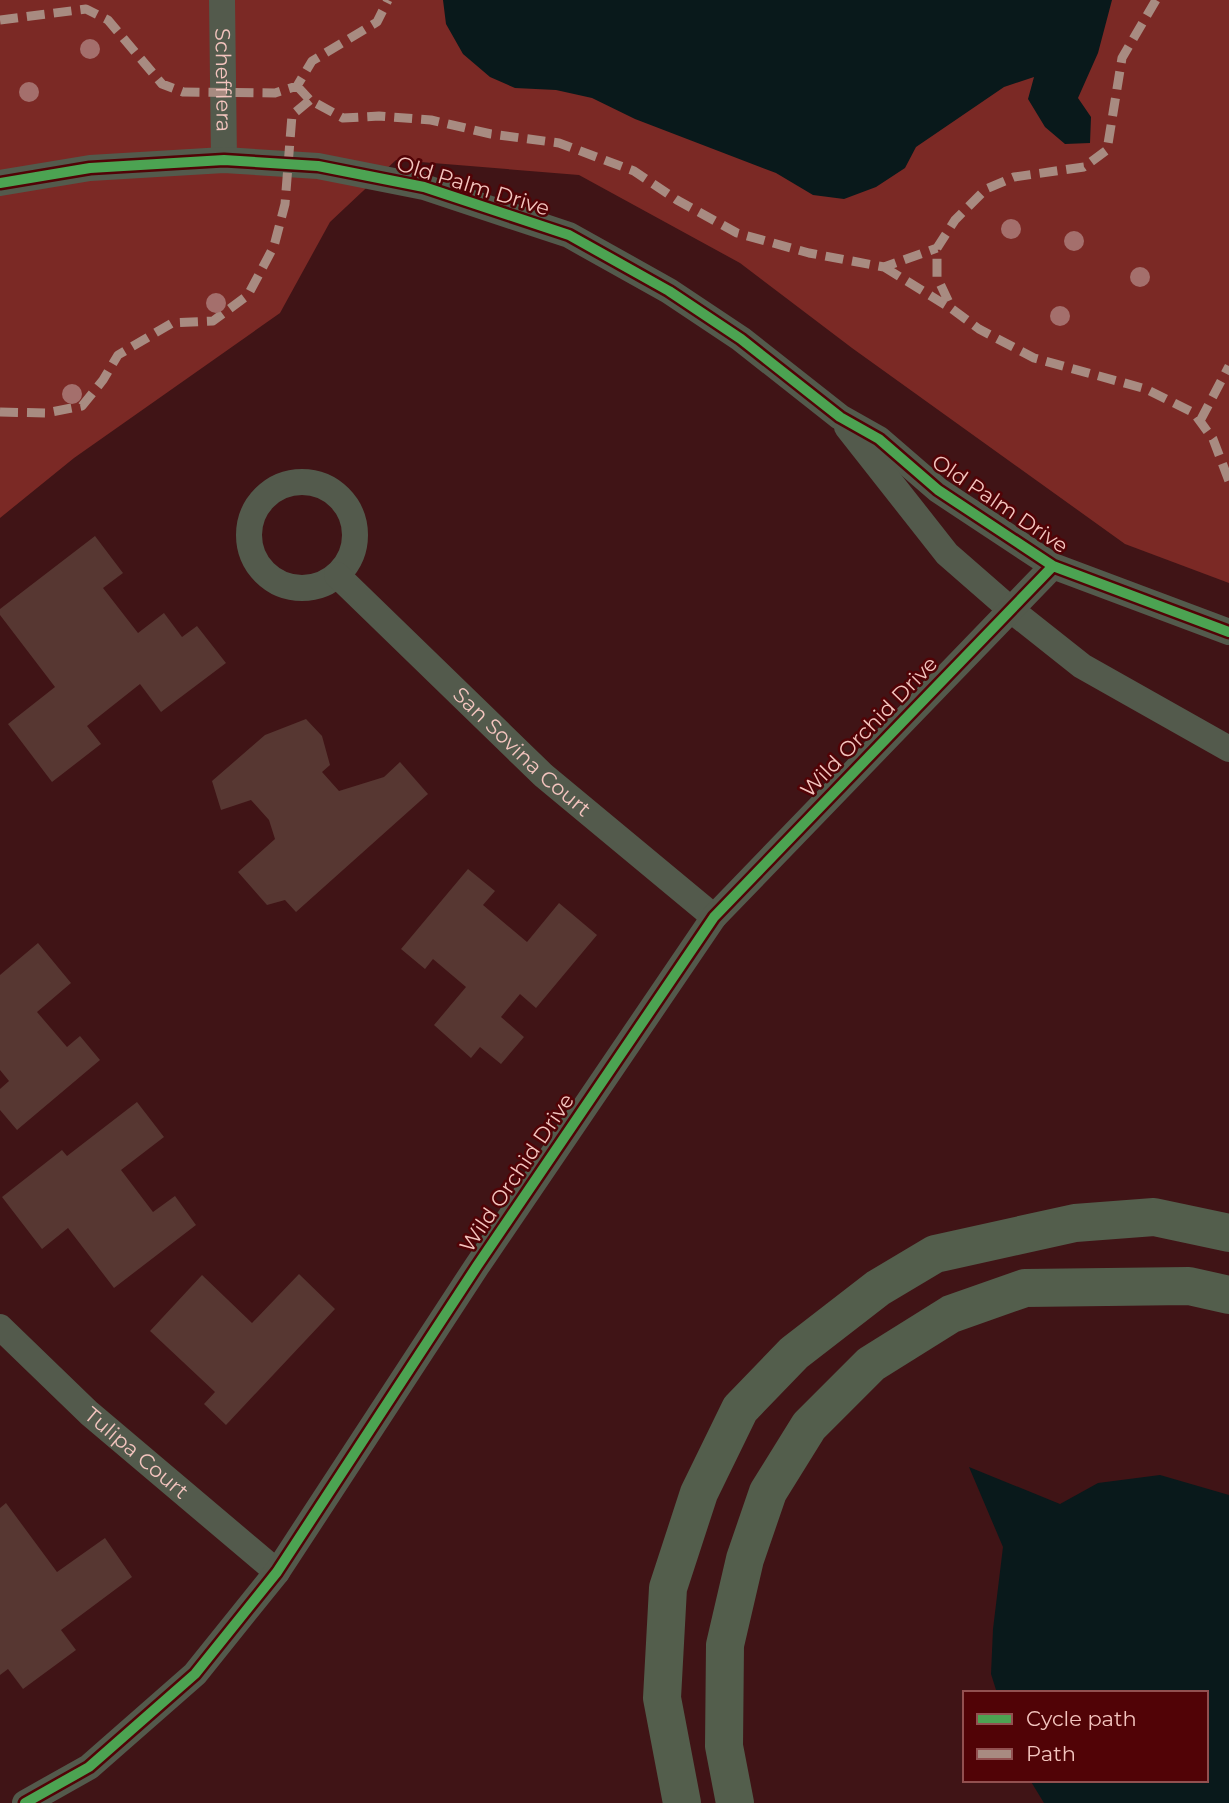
<svg xmlns="http://www.w3.org/2000/svg" width="1229" height="1803" viewBox="0 0 1229 1803" font-family="Montserrat,sans-serif">
<style>
.green{fill:#7b2925}
.water{fill:#09191b}
.building{fill:#573732}
.lines{fill:none;stroke-linecap:round;stroke-linejoin:round}
.minor{stroke:#535a4c;stroke-width:26}
.motorway{stroke:#535e4c;stroke-width:38}
.quiet{stroke:#a88b81;stroke-width:9;stroke-dasharray:18 9;stroke-linecap:butt}
.cycleway-casing{stroke:#510306;stroke-width:15}
.cycleway{stroke:#4ca352;stroke-width:10}
.tree{fill:#a46f6c}
.labels{text-anchor:middle;stroke-width:5;stroke-linejoin:round;paint-order:stroke}
.street-label{font-size:21px;fill:#f3c4be;stroke:#510306}
</style>
<rect width="100%" height="100%" fill="#401416"/>
<path class="green" d="M0,0H1229V583L1125,544L852,348L740,263L579,175L396,160L330,222L280,313L74,458L0,518Z"/>
<path class="water" d="M443,0H1112L1098,53L1078,98L1091,117L1090,143L1065,144L1045,127L1028,99L1034,77L1004,87L916,147L905,168L876,187L844,199L813,195L776,173L635,119L592,98L556,90L515,88L490,77L463,54L446,24Z
M969,1467L1060,1504L1098,1483L1160,1475L1229,1495V1803H1044L1030,1780H1206V1693H997L991,1674L993,1629L1003,1547Z"/>
<path class="building" d="M95,536L123,573L103,588L138,633L164,613L182,637L197,626L226,663L161,712L140,684L87,726L101,744L52,782L8,724L55,687L0,615V609Z
M306,719L322,736L330,765L322,772L339,791L384,777L400,762L428,794L296,912L285,900L267,905L238,872L275,839L269,820L251,800L221,810L212,781L265,735Z
M468,869L495,891L483,905L527,942L559,903L597,935L536,1008L520,994L501,1017L524,1037L501,1064L480,1047L471,1058L434,1025L466,987L433,959L425,969L401,949Z
M38,943L71,983L37,1012L67,1047L80,1036L100,1060L17,1130L0,1110V1089L9,1081L0,1070V975Z
M137,1102L164,1137L121,1170L153,1212L175,1196L196,1225L114,1288L68,1228L42,1249L2,1197L62,1150L67,1156Z
M299,1274L335,1309L226,1425L204,1404L215,1392L150,1331L202,1275L252,1323Z
M6,1503L57,1572L105,1538L132,1577L61,1630L76,1650L23,1689L8,1669L0,1675V1508Z"/>
<g class="lines">
<g class="minor">
<path id="s1" d="M222,0L224,160"/>
<path d="M0,183L90,168L224,160L318,166L424,187L569,235L669,291L741,339L840,417L879,439L938,490L1053,566L1229,632"/>
<path d="M847,427L947,554L1010,609L1082,666L1229,749"/>
<circle cx="302" cy="535" r="53"/>
<path id="s2" d="M337,575L543,775L714,917"/>
<path id="s3" d="M0,1327L89,1413L277,1572"/>
<path d="M25,1803L89,1767L195,1674L277,1572L477,1266L714,917L1053,566"/>
</g>
<path class="motorway" d="M682,1803L662,1698L668,1588L699,1493L740,1409L794,1353L878,1288L935,1254L1075,1223L1154,1217L1229,1233
M735,1803L724,1746L725,1645L745,1559L768,1492L809,1426L871,1364L951,1314L1025,1288L1189,1286L1229,1295"/>
<path class="quiet" d="M1156,0L1122,58L1107,150L1084,167L1014,177L986,189L955,220L937,248V277L952,309L979,329L1034,358L1146,389L1194,413L1213,439L1229,481
M0,20L86,9L108,20L162,84L183,92L275,93L297,86L312,61L377,22L388,0
M297,86L310,100L343,118L379,116L431,120L491,134L559,143L634,171L677,200L737,233L809,253L884,267L937,248
M884,267L952,309
M0,412L46,413L82,406L103,380L118,355L172,323L213,321L248,295L274,246L285,204L292,115L310,100
M1200,421L1229,366"/>
<defs>
<path id="cycleway" d="M0,183L90,168L224,160L318,166L424,187L569,235L669,291L741,339L840,417L879,439L938,490L1053,566L1229,632
M25,1803L89,1767L195,1674L277,1572L477,1266L714,917L1053,566"/>
</defs>
<use href="#cycleway" class="cycleway-casing"/>
<use href="#cycleway" class="cycleway"/>
</g>
<g class="tree">
<circle cx="90" cy="49" r="10"/>
<circle cx="29" cy="92" r="10"/>
<circle cx="1011" cy="229" r="10"/>
<circle cx="1074" cy="241" r="10"/>
<circle cx="1140" cy="277" r="10"/>
<circle cx="216" cy="303" r="10"/>
<circle cx="1060" cy="316" r="10"/>
<circle cx="72" cy="394" r="10"/>
</g>
<g class="labels">
<g class="street-label">
<text dy="7" stroke="none"><textPath href="#s1" startOffset="80">Schefflera</textPath></text>
<text transform="translate(473 186) rotate(17)" y="7">Old Palm Drive</text>
<text transform="translate(1000 504) rotate(34)" y="7">Old Palm Drive</text>
<text transform="translate(869 727) rotate(-46)" y="7">Wild Orchid Drive</text>
<text dy="7" stroke="none"><textPath href="#s2" startOffset="256">San Sovina Court</textPath></text>
<text transform="translate(517 1173) rotate(-56)" y="7">Wild Orchid Drive</text>
<text dy="7" stroke="none"><textPath href="#s3" startOffset="186">Tulipa Court</textPath></text>
</g>
</g>
<rect x="963" y="1691" width="245" height="91" fill="#510306" stroke="#925050" stroke-width="2"/>
<rect x="977" y="1714" width="35" height="10" fill="#4ca352" stroke="#925050" stroke-width="2"/>
<text x="1026" y="1726" font-size="21" fill="#f3c4be">Cycle path</text>
<rect x="977" y="1749" width="35" height="10" fill="#a88b81" stroke="#925050" stroke-width="2"/>
<text x="1026" y="1761" font-size="21" fill="#f3c4be">Path</text>
</svg>
